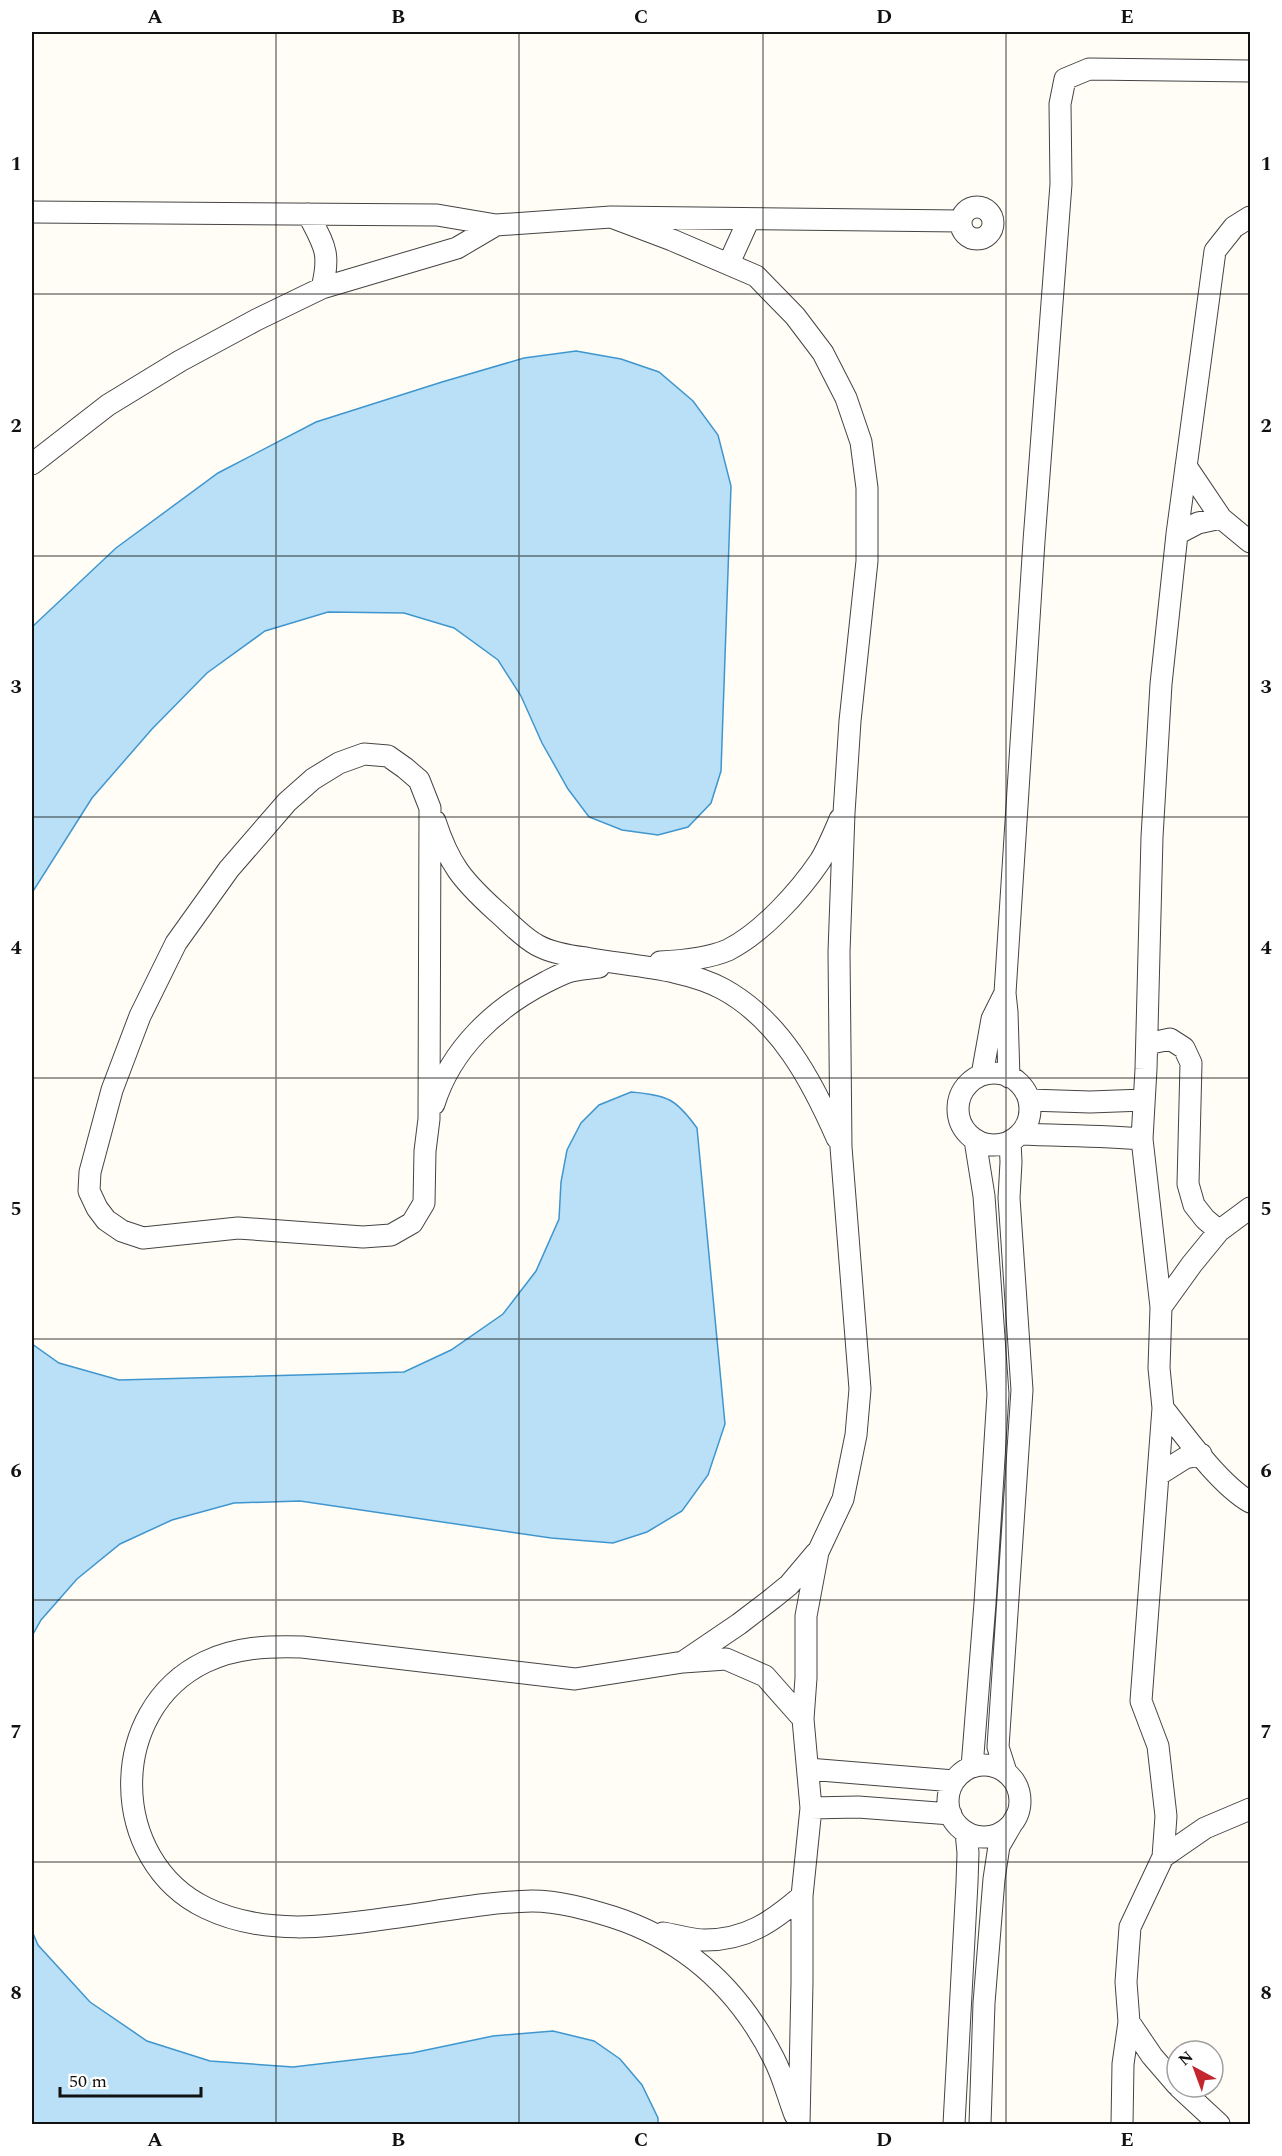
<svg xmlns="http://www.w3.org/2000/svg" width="1282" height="2156" viewBox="0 0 1282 2156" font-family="Spectral,serif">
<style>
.water{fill:#b9e0f7;stroke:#3f96cf;stroke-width:1.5}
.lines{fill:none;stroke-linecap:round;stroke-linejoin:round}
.street-casing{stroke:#444;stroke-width:23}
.street{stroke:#fff;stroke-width:21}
.grid{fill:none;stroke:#111;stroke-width:1.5;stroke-opacity:0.55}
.neatline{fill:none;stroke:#111;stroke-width:2}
.grid-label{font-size:20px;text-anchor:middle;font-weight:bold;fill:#111}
</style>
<rect width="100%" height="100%" fill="#fffdf5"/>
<path class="water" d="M576,351L621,359L659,372L693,401L718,435L731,486L721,771L711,803L688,827L658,835L622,830L589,817L568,789L542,743L521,696L498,660L454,628L404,613L328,612L265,631L207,673L152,729L92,798L32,893V627L116,548L218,473L316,422L442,382L524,358Z
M631,1092C668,1095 676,1099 697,1128L725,1424L708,1475L682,1511L647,1532L613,1543L551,1538L300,1501L234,1503L172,1520L120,1544L77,1579L41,1620L32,1636V1344L59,1363L119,1380L404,1372L451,1350L503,1314L536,1271L559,1219L561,1182L567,1150L581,1123L599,1105Z
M32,1931L38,1945L90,2002L147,2041L210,2061L293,2067L412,2053L493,2036L553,2031L594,2041L620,2059L642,2085L658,2118V2124H32Z"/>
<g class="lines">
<defs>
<path id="street" d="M961 223a16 16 0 1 1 32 0a16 16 0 1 1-32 0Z
M32,212L437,215L496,225L611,217L960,221
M308,214C324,245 331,252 322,288
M611,217L672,240L756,276L795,316L823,353L846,398L861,442L867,488V561L850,721L844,813L839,952L841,1147L860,1389L856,1435L843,1499L818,1552L806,1616V1678L803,1719L811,1808L802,1896V1983L799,2124
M729,263L749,219
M32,464L108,405L180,361L256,320L322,288L457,248L496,225
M1186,466L1221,518L1250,542
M1177,534L1198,523L1221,518
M364,754L388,756L405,768L419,780L430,808L429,1119L425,1151L424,1203L412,1223L391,1235L363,1237L238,1228L143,1238L122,1231L106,1220L97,1208L89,1191L90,1172L112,1090L140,1016L176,943L229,869L287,802L313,779L339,763Z
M435,821C449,864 462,880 495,910C508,921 522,937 537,945C551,953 570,956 586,958C628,966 685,968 723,989C780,1020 812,1081 837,1138
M660,962C682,961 707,959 728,950C762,933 799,892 820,861C828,848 834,833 840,819
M1147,1044L1170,1039L1184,1048L1191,1063L1188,1184L1194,1205L1205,1219L1219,1231
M958 1109a36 36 0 1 1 72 0a36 36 0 1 1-72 0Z
M982,1075L992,1019L1005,993
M1009,1077L1007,1012L1005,993L1034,541L1061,184L1060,104L1065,79L1089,69L1250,71
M1029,1100L1090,1102L1144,1100
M434,1104C451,1049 495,1008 546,982C554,978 563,973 571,971C580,969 590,968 599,967
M1020,1134C1061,1136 1101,1135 1142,1139
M1161,1307L1192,1264L1219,1231L1250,1208
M1163,1408C1186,1437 1219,1484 1250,1502
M1158,1475L1185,1458L1201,1454
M683,1662L726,1659L765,1676L803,1719
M948 1801a36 36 0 1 1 72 0a36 36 0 1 1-72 0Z
M972,1767L985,1603L998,1394L984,1196L975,1140
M808,1769L954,1781
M1006,1772L998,1747L1022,1390L1009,1198L1011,1162L1010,1141
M811,1808L858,1807L951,1814
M1163,1857L1205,1828L1250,1809
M663,1933C676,1935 692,1940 705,1940C746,1940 772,1922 802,1896
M1129,2022L1152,2056L1177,2085
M1179,2087L1219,2124
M795,2115C788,2097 783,2076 774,2059C739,1989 687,1941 613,1917C587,1909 559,1901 532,1901C485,1902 437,1912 390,1918C329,1927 264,1936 206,1908C108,1861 106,1710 205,1662C236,1647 268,1646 302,1647L575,1679L683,1662L739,1624L773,1598L789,1585L816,1553
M954,2124L967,1883L968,1853L966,1832
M980,2124L984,2003L994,1879L999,1846L1017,1815
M1122,2124L1123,2064L1129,2022L1126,1982L1130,1927L1163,1857L1166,1816L1158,1746L1141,1701L1163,1408L1159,1368L1161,1307L1142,1139L1146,1069L1152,837L1161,684L1177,534L1215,251L1234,227L1250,217"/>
</defs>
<use href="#street" class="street-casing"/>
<use href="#street" class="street"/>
</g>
<path class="grid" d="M276,32V2124M519,32V2124M763,32V2124M1006,32V2124M32,294H1250M32,556H1250M32,817H1250M32,1078H1250M32,1339H1250M32,1600H1250M32,1862H1250"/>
<rect width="1282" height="2156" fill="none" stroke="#ffffff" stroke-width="66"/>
<g transform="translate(1195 2069) rotate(319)"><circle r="28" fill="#ffffff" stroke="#a0a0a0" stroke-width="1.5"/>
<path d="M0-4.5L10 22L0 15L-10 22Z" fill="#c4262e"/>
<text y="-9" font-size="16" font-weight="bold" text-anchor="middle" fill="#111111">N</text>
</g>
<path d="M60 2087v9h141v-9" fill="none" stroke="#111111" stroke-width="3"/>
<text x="69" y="2087" font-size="18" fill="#111111" stroke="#ffffff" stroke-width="4.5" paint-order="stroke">50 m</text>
<rect x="33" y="33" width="1216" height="2090" class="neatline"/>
<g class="grid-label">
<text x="155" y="23">A</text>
<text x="398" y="23">B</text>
<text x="641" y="23">C</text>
<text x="884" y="23">D</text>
<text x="1127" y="23">E</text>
<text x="16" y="170">1</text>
<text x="1266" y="170">1</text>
<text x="16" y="432">2</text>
<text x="1266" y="432">2</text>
<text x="16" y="693">3</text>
<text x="1266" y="693">3</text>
<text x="16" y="954">4</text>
<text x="1266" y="954">4</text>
<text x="16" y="1215">5</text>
<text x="1266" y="1215">5</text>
<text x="16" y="1477">6</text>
<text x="1266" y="1477">6</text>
<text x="16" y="1738">7</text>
<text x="1266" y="1738">7</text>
<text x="16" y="1999">8</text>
<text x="1266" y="1999">8</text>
<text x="155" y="2146">A</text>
<text x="398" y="2146">B</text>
<text x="641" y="2146">C</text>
<text x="884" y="2146">D</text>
<text x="1127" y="2146">E</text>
</g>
</svg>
